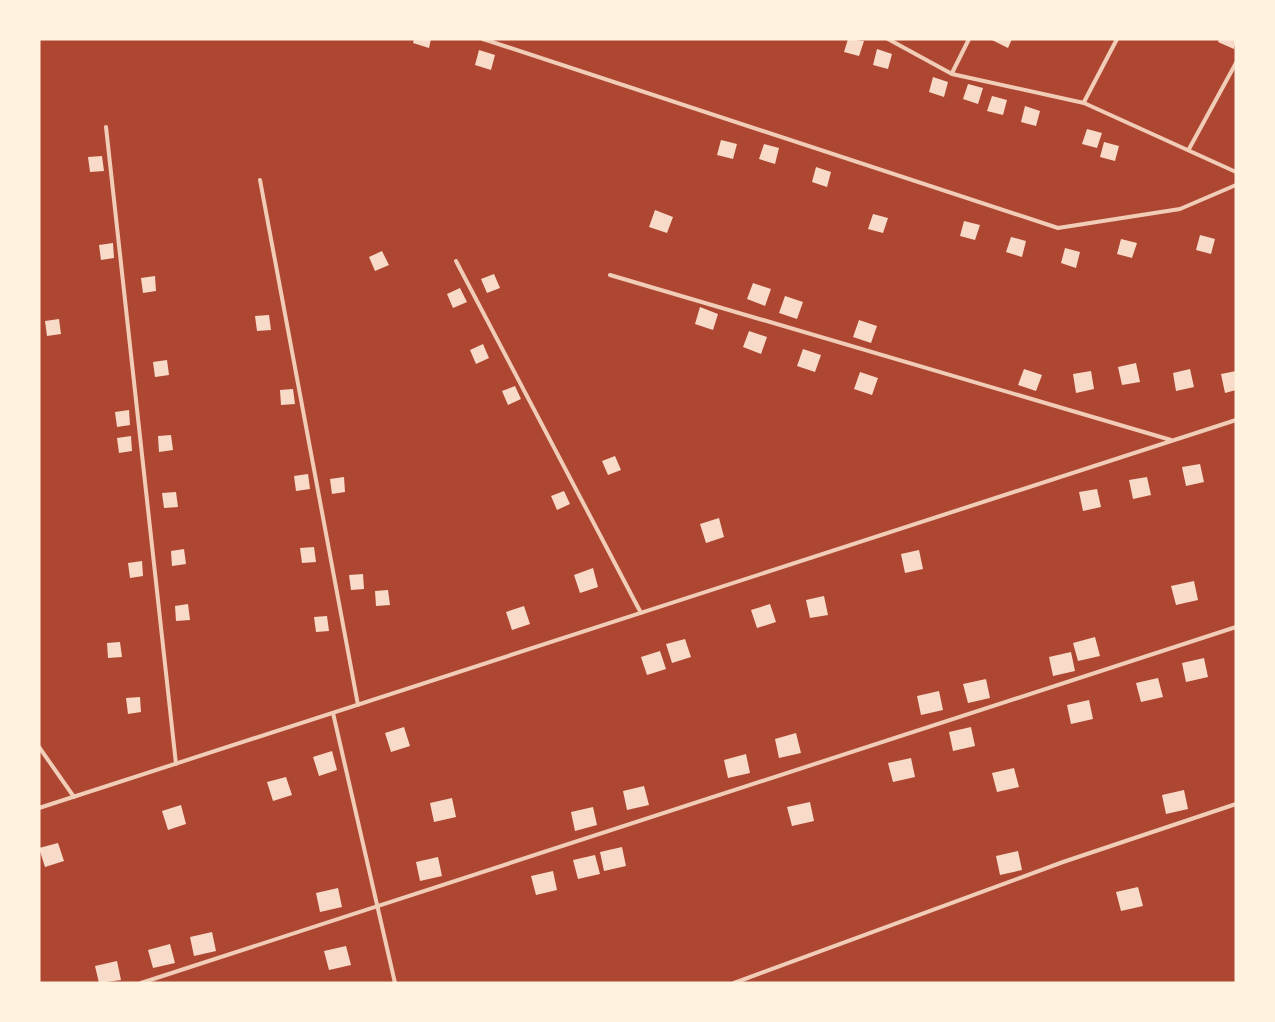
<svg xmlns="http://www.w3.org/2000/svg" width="1275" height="1022" viewBox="0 0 1275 1022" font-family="'Source Sans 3',sans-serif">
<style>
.green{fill:#ae4732}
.building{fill:#f7dbc8}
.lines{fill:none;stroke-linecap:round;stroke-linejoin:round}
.service{stroke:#f1ccb7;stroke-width:4}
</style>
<rect width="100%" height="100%" fill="#c8553d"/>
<path class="green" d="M39,39H1236V983H39Z"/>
<path class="building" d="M414,39H431L429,48L413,43Z
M848,39L864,41L859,56L844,52Z
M990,39H1012L1008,48Z
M1219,39H1236L1234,49L1218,42Z
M877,49L892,54L888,69L873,65Z
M479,50L495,55L491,70L475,65Z
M933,77L948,82L944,97L929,92Z
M968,84L983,88L978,104L963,99Z
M992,96L1007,100L1003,115L987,111Z
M1025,106L1040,111L1036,126L1021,122Z
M1087,129L1102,133L1097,148L1082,144Z
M721,140L737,144L733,159L717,155Z
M1104,142L1119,146L1115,161L1100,157Z
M764,144L779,148L775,164L759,159Z
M102,156L104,171L90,172L88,157Z
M816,167L831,172L827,187L812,182Z
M655,210L673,217L667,233L649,227Z
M873,214L888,218L883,233L868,229Z
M964,221L980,225L975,240L960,236Z
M1200,235L1215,239L1211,254L1196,250Z
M1011,237L1026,241L1022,257L1006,252Z
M1121,239L1137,243L1132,258L1117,254Z
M113,243L114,258L101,260L99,245Z
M1065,248L1080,252L1076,268L1061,263Z
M382,251L389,265L375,271L369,257Z
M494,274L500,288L487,293L481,279Z
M155,276L156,291L143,293L141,278Z
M753,283L771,289L765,306L747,299Z
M460,288L467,302L453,308L447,294Z
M785,296L803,302L797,319L779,313Z
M700,307L718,314L713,330L695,324Z
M269,315L271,330L257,331L255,316Z
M59,319L61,334L47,336L45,321Z
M859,320L877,326L871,343L853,337Z
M749,331L767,337L761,354L743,347Z
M483,344L489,358L476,364L470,350Z
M803,349L821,355L815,372L797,366Z
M167,360L169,375L155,377L153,362Z
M1136,363L1140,382L1122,385L1118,367Z
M1024,369L1042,375L1036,391L1018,385Z
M1190,369L1194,387L1176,391L1173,373Z
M1091,371L1094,389L1076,393L1073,374Z
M1236,371V390L1225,393L1221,374Z
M860,372L878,378L872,395L854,389Z
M515,386L521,399L508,405L502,391Z
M293,389L295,404L281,405L280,390Z
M129,410L130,425L117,427L115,412Z
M171,435L173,450L159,452L158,436Z
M131,436L132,451L119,453L117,438Z
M615,456L621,470L608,475L602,461Z
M1200,464L1204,482L1186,486L1182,467Z
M308,474L310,489L296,491L294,476Z
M344,477L345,492L332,494L330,479Z
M1147,477L1151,495L1133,499L1129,480Z
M1097,489L1101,507L1083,511L1079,492Z
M564,491L570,504L557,510L551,496Z
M176,492L178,507L164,508L162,493Z
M719,518L724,537L706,543L700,524Z
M314,547L316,562L302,563L300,548Z
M184,549L186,564L172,566L171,551Z
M919,550L923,569L905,573L901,554Z
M142,561L143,576L130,578L128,563Z
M593,568L598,587L580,593L574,575Z
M363,574L364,589L351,590L349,575Z
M1194,581L1198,600L1176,605L1171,586Z
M388,590L390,605L376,606L375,591Z
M824,596L828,615L810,618L806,600Z
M188,604L190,620L176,621L175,606Z
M770,604L776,622L757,628L751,610Z
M524,606L530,624L512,630L506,612Z
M327,616L329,631L316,632L314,617Z
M1095,637L1100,656L1078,661L1073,643Z
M685,639L691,657L672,663L666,644Z
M120,642L122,657L108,658L107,643Z
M660,651L666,669L647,675L641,657Z
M1071,652L1075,671L1053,676L1049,657Z
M1204,658L1208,677L1186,682L1182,663Z
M1158,678L1163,697L1141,702L1136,683Z
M986,679L990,698L968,703L963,684Z
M939,691L943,710L921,715L917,696Z
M140,697L141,712L128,714L126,698Z
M1089,700L1093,719L1071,724L1067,705Z
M404,727L410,746L391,752L385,733Z
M971,727L975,746L953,751L949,732Z
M796,733L801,753L779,758L775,739Z
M332,751L337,770L319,776L313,757Z
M746,754L750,773L728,778L724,760Z
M911,758L915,777L893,782L888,763Z
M1014,768L1019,787L997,792L992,773Z
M286,777L292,795L273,801L267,782Z
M644,786L649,805L627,810L623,791Z
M1184,790L1188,809L1166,814L1162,795Z
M452,798L456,817L434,822L430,803Z
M810,802L814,821L792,826L787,807Z
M181,805L186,824L168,830L162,811Z
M593,807L597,825L575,831L571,812Z
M58,843L64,861L45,867L39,848Z
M622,847L626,866L604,871L600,852Z
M1018,851L1022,870L1000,875L996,856Z
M595,855L600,874L578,879L573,860Z
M438,857L442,876L420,881L416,862Z
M553,871L557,890L536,895L531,876Z
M1138,887L1143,906L1121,911L1116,892Z
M338,888L342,907L320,912L316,893Z
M212,932L216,951L194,956L190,937Z
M170,944L175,963L153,968L148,950Z
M346,946L351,965L329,970L324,951Z
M117,961L121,980L99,983L95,966Z"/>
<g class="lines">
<path class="service" d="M483,39L1058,228L1180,209L1236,185
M888,39L952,74L1084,103L1236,172
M952,73L969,39
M1084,102L1117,39
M106,127L176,764
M1189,149L1236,63
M260,180L358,705
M456,261L641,613
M610,275L1171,440
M333,713L395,983
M39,747L74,797
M39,808L1236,420
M141,983L1236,627
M734,983L1063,862L1236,804"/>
</g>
<rect width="1275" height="1022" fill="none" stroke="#fff3e0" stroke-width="81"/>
</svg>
